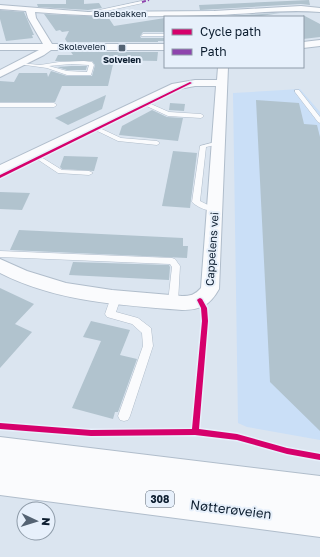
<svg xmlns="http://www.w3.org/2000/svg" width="320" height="557" font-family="'Golos Text',sans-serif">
	<rect width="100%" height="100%" fill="#dbe5f0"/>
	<!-- built -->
	<path fill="#cadff7" d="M300,89L320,112V440L247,427L238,423L233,93Z"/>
	<!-- building -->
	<g fill="#b1c3ce">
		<path d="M66,0H84V4L99,3L102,8L88,10L38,7L37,4H66Z"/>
		<path d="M309,0L310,5L301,4L200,10L199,5Z"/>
		<path d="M0,10L24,12L34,35H32L33,38L6,41L0,19Z"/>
		<path d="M280,13L255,17H200L227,16Z"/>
		<path d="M44,14L108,17L114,26L165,18V32H143L140,36L141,38H165V41H158V42H67L65,39L69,31L62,32L60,30L56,31Z"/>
		<path d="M303,15L320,24V37L303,39Z"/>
		<path d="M71,52H158L157,61L114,60L108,86H62L55,102H0V81L14,82L19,73H47L48,77L51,71L67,76H92L95,65L92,61H55L58,55H73Z"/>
		<path d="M71,66H87L86,70H67L57,67Z"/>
		<path d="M106,95L102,109L83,118L68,125L55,118Z"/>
		<path d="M256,100L299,103L304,124L317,125L320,137V431L270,382Z"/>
		<path d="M170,103L185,104L184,111L169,110Z"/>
		<path d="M152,110L167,117L183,118L178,141L119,135L122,126Z"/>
		<path d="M173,151L197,153L190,208L162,206Z"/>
		<path d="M64,156L98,157L94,171L62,169L60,167Z"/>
		<path d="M0,192L30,193L22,210L0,209Z"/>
		<path d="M19,230L183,238V246H188L187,258L10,250Z"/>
		<path d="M73,262L169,265L170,267L169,280L69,275Z"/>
		<path d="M0,288L34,304L15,324L32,332L0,368Z"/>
		<path d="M91,321L130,330L120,355L137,359L118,412H115L113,419L72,408L101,341L83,337Z"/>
	</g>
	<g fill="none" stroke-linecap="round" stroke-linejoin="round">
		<!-- lane casing -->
		<g stroke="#b0bdcb" stroke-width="1">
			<g id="lane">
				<path d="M142,1L143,3L88,15L86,14L90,12Z"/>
				<path d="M143,34H165V36H141Z"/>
				<path d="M84,61L92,62L94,65L91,75H67L47,68L18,64L20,63L40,65L59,62ZM71,64L89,65L87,72L67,71L49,66Z"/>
				<path d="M295,90H299L320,117V123L318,122L295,92Z"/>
				<path d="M140,101H144L169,112L201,114L204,116L201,118L168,116L140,103Z"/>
				<path d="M0,103H54L57,105L54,107H0Z"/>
				<path d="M91,124L121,138L157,141L160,143L157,145L118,141L89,127L88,126Z"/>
				<path d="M219,141L222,143L221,144L206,147L200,201L208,205L218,206L219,208C212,214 198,208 192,202L200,146Z"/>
				<path d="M33,152L62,170L89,171L93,173L89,175L58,173L31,155V153Z"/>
				<path d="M0,251L172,258L175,259L180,266L178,302L176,305H170L168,302L172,267L170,264L0,257Z"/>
				<path d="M116,293L119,294L121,297L116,312L138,318L151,328L153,346L130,416L128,420L124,421L120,420L118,416L143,346L142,333L132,324L107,317L105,314L111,297L113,294Z"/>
			</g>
		</g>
		<!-- street casing -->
		<g stroke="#b0bdcb" stroke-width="2">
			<g id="street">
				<path d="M0,5L88,12L214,11L301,6L320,8V12C285,9 249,14 214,15C154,17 94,17 35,12L36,18L52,44H165V50H51L44,55L0,77V70L39,50H0V44H43L28,18L26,11L0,9Z"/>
				<path d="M320,40V46L303,48V42Z"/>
				<path d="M218,67H228L219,289C210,305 201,310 182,310C120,305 57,302 0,273V259L27,271L66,283L112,290L182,296C190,296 195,295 201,288L216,86H195L179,89L5,173L0,174V165L172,84L195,80H217Z"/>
			</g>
		</g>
		<!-- primary casing -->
		<g stroke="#b0bdcb" stroke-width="2">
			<path id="primary" d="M0,437L320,476V537L0,495Z"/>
		</g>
		<!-- lane -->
		<use href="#lane" fill="#fafbfd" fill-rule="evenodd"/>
		<!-- street -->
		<use href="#street" fill="#fafbfd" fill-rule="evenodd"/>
		<!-- primary -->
		<use href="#primary" fill="#fafbfd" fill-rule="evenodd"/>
		<!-- quiet -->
		<path stroke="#8e44ad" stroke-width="2" stroke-dasharray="4 2" stroke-linecap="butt" d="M142,2L149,0"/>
		<!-- cycleway casing -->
		<g stroke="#e7f0fb" stroke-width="3">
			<g id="cycleway">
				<path d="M190,82L192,83L0,178V175Z"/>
				<path d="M200,298L202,299L207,308L208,321L199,429L237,434L287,448L320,454V460L287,454L237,440L195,435L91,436L0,429V423L91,430L192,429L202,321L201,308L197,300L198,299Z"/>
			</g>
		</g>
		<!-- cycleway -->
		<use href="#cycleway" fill="#d6006c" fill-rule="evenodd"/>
	</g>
	<!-- markers -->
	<rect fill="#546373" stroke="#e7f0fb" stroke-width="1.5" x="118" y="44" width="8" height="8" rx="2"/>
	<g text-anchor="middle" stroke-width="4" stroke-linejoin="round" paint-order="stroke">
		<!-- far-street labels -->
		<g font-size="9" fill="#0c1d2f" stroke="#e7f0fb">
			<text x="120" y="17">Banebakken</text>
			<text x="82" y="50">Skoleveien</text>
		</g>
		<!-- far-poi labels -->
		<g font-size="9" font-weight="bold" fill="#0c1d2f" stroke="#e7f0fb">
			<text x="122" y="63">Solveien</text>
		</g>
		<!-- shield labels -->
		<rect fill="#e7f0fb" stroke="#4e5c6c" stroke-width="1" x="146" y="491" width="28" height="16" rx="3"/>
		<g font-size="10" font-weight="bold" fill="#0c1d2f">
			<text x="160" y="503">308</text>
		</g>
		<!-- street labels -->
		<g font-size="11" fill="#0c1d2f" stroke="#e7f0fb">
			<text transform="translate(212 249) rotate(-86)" y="4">Cappelens vei</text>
		</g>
		<!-- near-street labels -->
		<g font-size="13" fill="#0c1d2f" stroke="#e7f0fb">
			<text transform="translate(231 509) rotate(7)" y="5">Nøtterøveien</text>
		</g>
	</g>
	<!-- legend -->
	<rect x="164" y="16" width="140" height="52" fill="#e7f0fb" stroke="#8f9ca9"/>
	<rect x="172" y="29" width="20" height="6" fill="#d6006c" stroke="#8f9ca9"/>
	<text x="200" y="36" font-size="12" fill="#0c1d2f">Cycle path</text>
	<rect x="172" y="49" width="20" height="6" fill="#8e44ad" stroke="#8f9ca9"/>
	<text x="200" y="56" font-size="12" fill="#0c1d2f">Path</text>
	<!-- north arrow -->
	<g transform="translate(36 521) rotate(94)"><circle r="19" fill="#e7f0fb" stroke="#8f9ca9"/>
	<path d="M0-3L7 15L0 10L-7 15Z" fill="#546373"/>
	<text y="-6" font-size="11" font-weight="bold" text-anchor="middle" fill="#0c1d2f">N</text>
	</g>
</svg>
